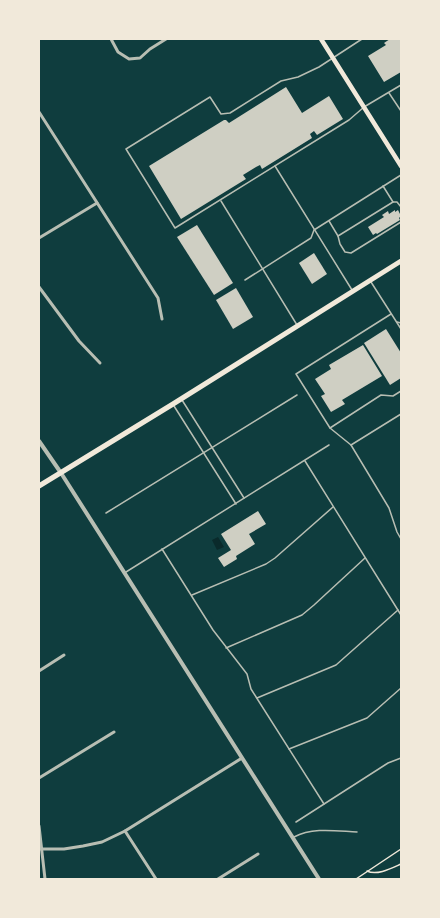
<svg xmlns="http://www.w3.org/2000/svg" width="440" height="918" font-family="'Exo 2',sans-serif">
	<rect width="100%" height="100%" fill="#0f3d3e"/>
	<!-- water -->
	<path fill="#0a2a2b" d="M218,537L224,547L217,550L212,540Z"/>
	<!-- building -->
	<g fill="#cfcfc3">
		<path d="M390,39H401V72L384,82L368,56L386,45L384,43Z"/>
		<path d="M286,87L302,113L329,96L343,119L317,135L314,131L310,134L312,138L262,169L260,165L256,167L243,175L246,179L181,219L149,166L224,120H226L229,123Z"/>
		<path d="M395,210V212L398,210L401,216L399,218L400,220L377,234L376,233L373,235L368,227L384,217L382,215L388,211L389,214Z"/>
		<path d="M197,225L233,283L214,295L177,237Z"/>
		<path d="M314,253L327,274L312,284L299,263Z"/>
		<path d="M236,288L253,317L233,329L216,300Z"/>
		<path d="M386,329L401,353V378L390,385L364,343Z"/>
		<path d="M363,345L382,376L342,400L345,404L331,412L321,396L325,394L315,379L331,369L329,365Z"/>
		<path d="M258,511L266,524L249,534L255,544L236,556L237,559L224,567L218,558L231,550L221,534Z"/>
	</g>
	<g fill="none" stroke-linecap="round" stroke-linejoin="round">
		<!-- path -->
		<g stroke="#f1e9da" stroke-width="1.5">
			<path d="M367,871C377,876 392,868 401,864"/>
			<path d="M356,879L401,849"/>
		</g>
		<!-- service -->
		<g stroke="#b8beb3" stroke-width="1.5">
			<path d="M362,39L319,67L298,77L281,81L230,113L221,114L210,97L126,149L175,228L349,120L364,107L401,85"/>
			<path d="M389,93L401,111"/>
			<path d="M275,166L352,290"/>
			<path d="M221,201L297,325"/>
			<path d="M393,202H397L401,207"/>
			<path d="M329,221L338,236L393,202L383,186"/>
			<path d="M338,236L340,244L345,252L351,253L401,222"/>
			<path d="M245,280L311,238L314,230L401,175"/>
			<path d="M371,282L401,329"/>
			<path d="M391,314L296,374L330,428L351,445L389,508L397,532L401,539"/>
			<path d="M397,322L401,323"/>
			<path d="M182,400L244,498"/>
			<path d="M174,406L236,504"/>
			<path d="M330,428L381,395L393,396L401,391"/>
			<path d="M351,445L401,414"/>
			<path d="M305,461L401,615"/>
			<path d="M106,513L297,395"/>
			<path d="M162,549L213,630L247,674L251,689L324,804"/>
			<path d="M126,572L329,445"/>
			<path d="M192,595L266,564L275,558L333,507"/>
			<path d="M226,648L302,615L314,605L365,558"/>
			<path d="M257,698L336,665L398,610"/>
			<path d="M289,749L367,718L401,688"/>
			<path d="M296,822L388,763L401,758"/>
			<path d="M294,837C313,827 336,831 357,832"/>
		</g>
		<!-- minor -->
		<g stroke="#b8beb3" stroke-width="3">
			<path d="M111,39L118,52L129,59L140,58L150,49L166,39"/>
			<path d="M39,112L158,298L162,319"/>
			<path d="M39,238L97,203"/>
			<path d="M39,287L79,341L100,363"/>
			<path d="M39,671L64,655"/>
			<path d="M39,778L114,732"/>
			<path d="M39,826L45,879"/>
			<path d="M125,831L156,879"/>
			<path d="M39,849H64L83,846L102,842L125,831L242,758"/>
			<path d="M218,879L258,854"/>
		</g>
		<!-- tertiary -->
		<path stroke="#b8beb3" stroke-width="4" d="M39,441L61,473L319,879"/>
		<!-- secondary -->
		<path stroke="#f1e9da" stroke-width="4.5" d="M321,39L401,166"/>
		<!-- primary -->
		<path stroke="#f1e9da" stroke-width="5" d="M39,486L173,404L401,261"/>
	</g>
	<!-- border -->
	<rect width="440" height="918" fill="none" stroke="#f1e9da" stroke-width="80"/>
</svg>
